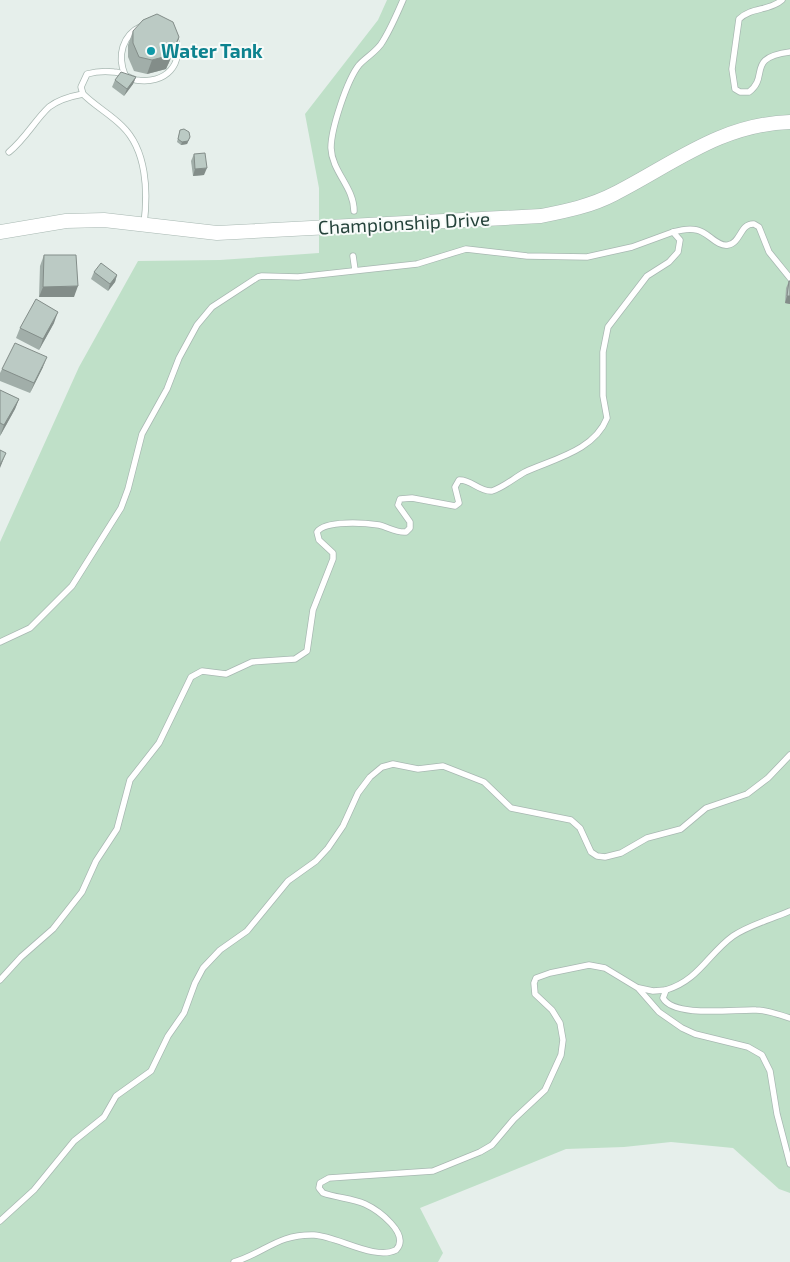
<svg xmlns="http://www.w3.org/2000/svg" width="790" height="1262" font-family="'Exo 2',sans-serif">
	<rect width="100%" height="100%" fill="#e6efeb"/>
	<!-- green -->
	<path fill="#bfe0c8" d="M387,0H790V1193L779,1189L733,1148L671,1142L624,1147L566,1149L420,1208L443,1253L438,1262H0V542L79,367L138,261L220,260L319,253V188L305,114L378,20Z"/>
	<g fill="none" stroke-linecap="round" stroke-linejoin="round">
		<!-- service casing -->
		<g stroke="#a8b8b2" stroke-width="7">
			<g id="service">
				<path d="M782,0C770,11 751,7 739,19L732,69L735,89L740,92H749C770,76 745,58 790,52"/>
				<path d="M125,75C117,56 122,35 142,26"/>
				<path d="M9,152C26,138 35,120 49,107C58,100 72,96 83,94"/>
				<path d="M354,211C354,187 332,172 331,148C331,129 347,80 359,65C366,57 378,51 383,41C391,28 397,14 403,0"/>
				<path d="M144,224C148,192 147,150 122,126C110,114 95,106 83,94L81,87L87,74C94,72 106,71 114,72C122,72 128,78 136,80C165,85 186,64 174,36"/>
				<path d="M353,256L355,270"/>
				<path d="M0,642L30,628L72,586L121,508L128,489L142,434L167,389L179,358L197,325L212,307L258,277L262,276L298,277L417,264L466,249L527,256L587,257L632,247L673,232"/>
				<path d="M790,911C772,919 749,925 733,936C708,954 699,980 666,990L663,998C674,1018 735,1009 756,1010C768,1010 779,1015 790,1018"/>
				<path d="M0,980L21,957L53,929L82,892L96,861L117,829L130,780L159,743L191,677L202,671L226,674L252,662L295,659L307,651L313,610L333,559V553L319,540L317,532C325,520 365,523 379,525C388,527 396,533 406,532L410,528V522L398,505L400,499L412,498L455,506L459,503L455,487L459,480C471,479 479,492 492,491C504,487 514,478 525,472C553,459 594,451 607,418L603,396V352L608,327L647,276L669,262L678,252L680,240L673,232C680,230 689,228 697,230C708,232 717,247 728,245C741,243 740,223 754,224L759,227L769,252L790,278"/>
				<path d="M639,988L653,991L666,990"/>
				<path d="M0,1221L34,1190L74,1141L104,1117L116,1096L151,1071L168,1036L184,1013L195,983L203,968L220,950L247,931L288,881L316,861L328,848L343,826L358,793L370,777L382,767L393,764L418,769L443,766L484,782L511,808L571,820L580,828L591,852L597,856L605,857L621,853L647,838L681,829L706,808L747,794L768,778L790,755"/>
				<path d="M234,1262C265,1253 277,1234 314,1235C337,1236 375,1261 396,1250C411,1234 378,1210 365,1204C352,1198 337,1198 323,1193L319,1188L320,1183L329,1178L433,1171L480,1152L492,1145L514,1119L545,1090L561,1055L563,1040L560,1023L552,1010L535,994L534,983L536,978L550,973L589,965L605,968L638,988L659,1012L682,1028L695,1034L748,1047L762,1055L770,1071L777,1114L790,1164"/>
			</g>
		</g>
		<!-- tertiary casing -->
		<g stroke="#a8b8b2" stroke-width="15">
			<path id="tertiary" d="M0,232L66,221L104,220L217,233L541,216C566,211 591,206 614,194C673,164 721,124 790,122"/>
		</g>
		<!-- service -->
		<use href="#service" stroke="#fff" stroke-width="5.5"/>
		<!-- tertiary -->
		<use href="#tertiary" stroke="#fff" stroke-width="14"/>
	</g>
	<!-- wall -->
	<g fill="#a1aea9">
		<path d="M133,31L174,51L166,69L147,74L134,71L128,57V45Z"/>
		<path d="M136,77L133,84L124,96L112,87L115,80Z"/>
		<path d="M180,130L190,137L187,144L181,145L177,142Z"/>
		<path d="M194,154L204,175L193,176L191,161Z"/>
		<path d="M44,255L74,297H39L40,266Z"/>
		<path d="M94,272L117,275L115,282L108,291L91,279Z"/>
		<path d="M789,281L790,304L785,303L786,288Z"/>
		<path d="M54,323L39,350L16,338L20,328Z"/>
		<path d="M43,367L30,393L0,381V373L2,369Z"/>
		<path d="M0,390L19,399L15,409L0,436Z"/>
	</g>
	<!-- shaded-wall -->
	<g fill="#838d89">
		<path d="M179,37L174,51L166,69L147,74L152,60Z"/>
		<path d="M136,77L133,84L124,96L127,89Z"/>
		<path d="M190,137L187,144L181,145L182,142Z"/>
		<path d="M207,168L204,175L193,176L195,169Z"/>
		<path d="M117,275L115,282L108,291L110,284Z"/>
		<path d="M78,286L74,297H39L43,287Z"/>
		<path d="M787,296H790V304L785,303Z"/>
		<path d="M58,312L54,323L39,350L43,339Z"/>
		<path d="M47,357L43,367L30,393L34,383Z"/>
		<path d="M19,399L15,409L0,436L4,425Z"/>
		<path d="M6,453L0,468V465Z"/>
	</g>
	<!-- building -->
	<g fill="#bbcac4" stroke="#838d89">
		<path d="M157,14L173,22L179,37L171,55L152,60L139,57L133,43V31L143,20Z"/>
		<path d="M121,72L136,77L127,89L115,80Z"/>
		<path d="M184,129L189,132L190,137L188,141L182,142L178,139L180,130Z"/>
		<path d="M205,153L207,168L195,169L194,154Z"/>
		<path d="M44,255H76L78,286L43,287Z"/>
		<path d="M101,263L117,275L110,284L94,272Z"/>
		<path d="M789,281H790V296H787Z"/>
		<path d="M36,299L58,312L43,339L20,328Z"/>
		<path d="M15,343L47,357L34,383L2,369Z"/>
		<path d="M0,390L19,399L4,425L0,423Z"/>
		<path d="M0,450L6,453L0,465Z"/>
	</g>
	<!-- markers -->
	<circle fill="#0f9aa8" stroke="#f7fbf9" stroke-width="2" cx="151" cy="51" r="5"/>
	<g text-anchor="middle" stroke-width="4" stroke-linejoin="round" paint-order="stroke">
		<!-- culture labels -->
		<g font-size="19" font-weight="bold" fill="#0d838f" stroke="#f7fbf9" text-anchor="start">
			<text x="161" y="58">Water Tank</text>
		</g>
		<!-- street labels -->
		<g font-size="19" fill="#24423a" stroke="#f7fbf9">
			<text transform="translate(404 223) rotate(-3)" y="7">Championship Drive</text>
		</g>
	</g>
</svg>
